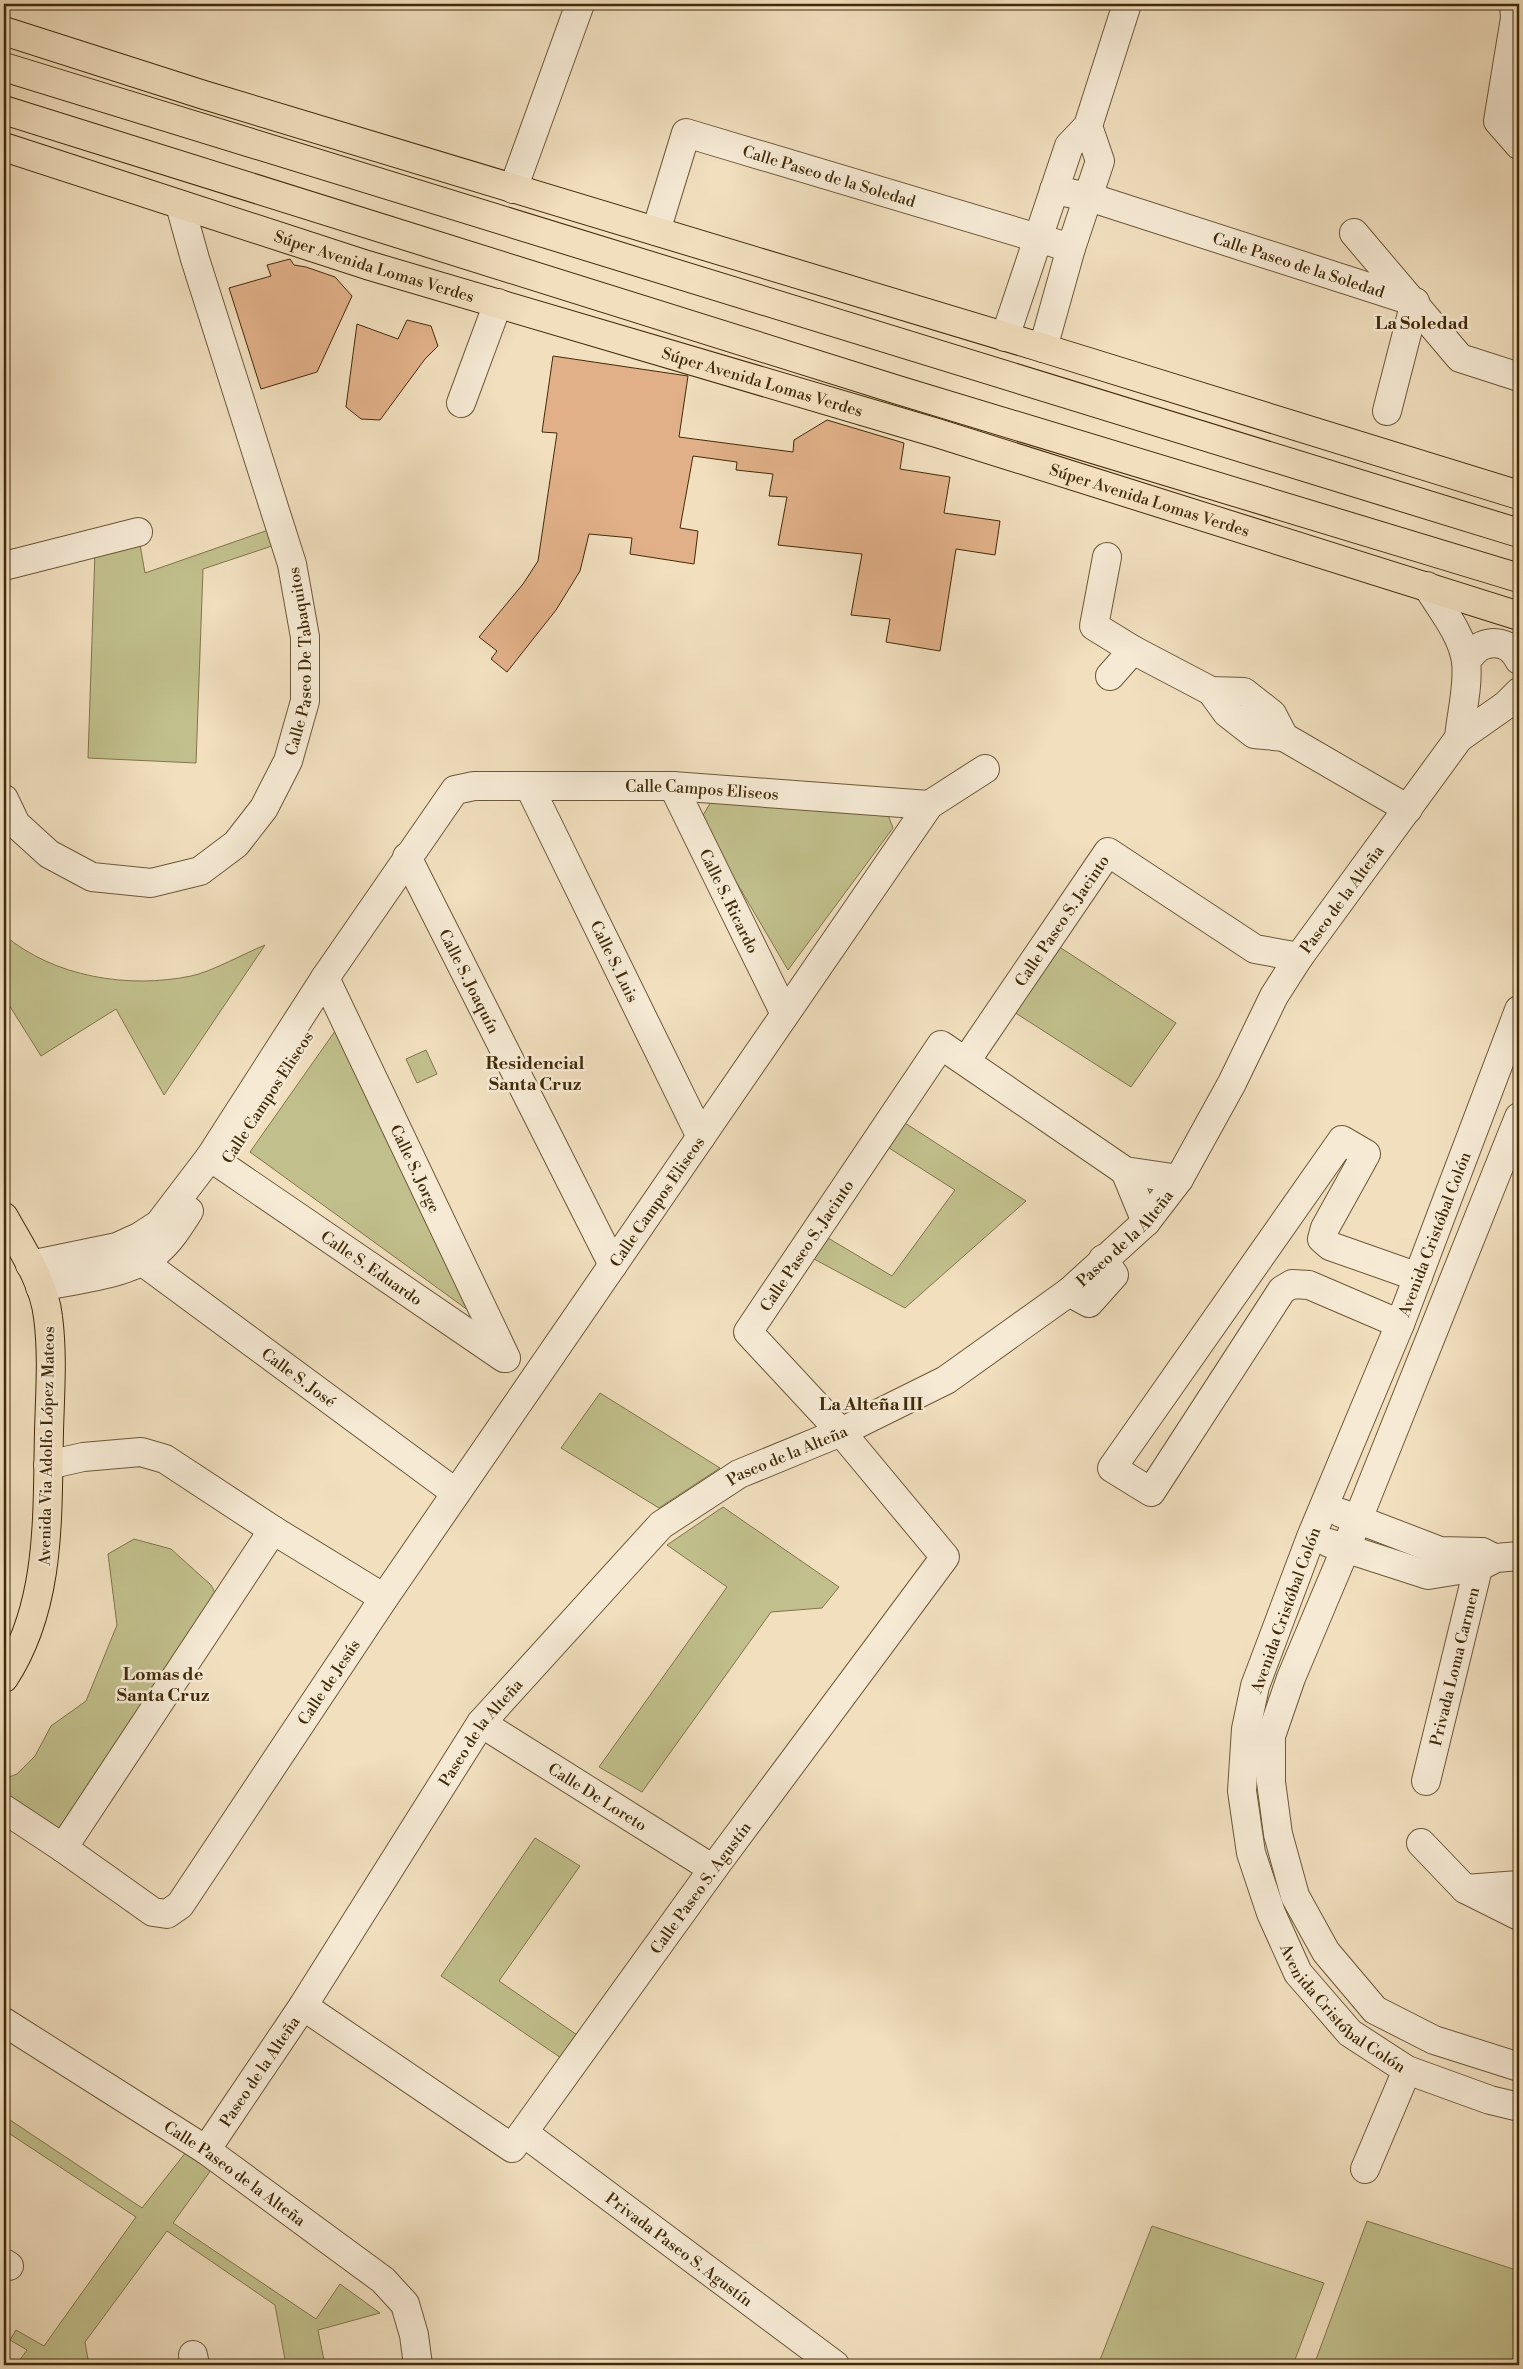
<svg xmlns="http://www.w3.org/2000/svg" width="1523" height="2369" font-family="'Libre Bodoni',serif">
	<rect width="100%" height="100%" fill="#f1dfbe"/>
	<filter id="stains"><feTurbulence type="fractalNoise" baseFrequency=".004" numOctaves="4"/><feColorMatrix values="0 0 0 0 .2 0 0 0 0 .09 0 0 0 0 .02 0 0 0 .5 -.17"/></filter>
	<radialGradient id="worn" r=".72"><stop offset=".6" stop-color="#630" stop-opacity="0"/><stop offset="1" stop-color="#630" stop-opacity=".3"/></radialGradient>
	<!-- green -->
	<g fill="#c1c08c" stroke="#81764a">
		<path d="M274,528L278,544L203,569L196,763L88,758L95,551L139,539L145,573Z"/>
		<path d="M712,800L888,815L893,828L788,970L731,873L702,817Z"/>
		<path d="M4,935C54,977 128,989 191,976C211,972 245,953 265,945L164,1095L116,1009L41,1056L4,997Z"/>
		<path d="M1058,946L1176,1023L1131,1087L1014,1012Z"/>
		<path d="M340,1024L472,1313L250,1152Z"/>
		<path d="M426,1050L437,1074L417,1083L406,1059Z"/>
		<path d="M905,1123L1026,1201L905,1308L814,1259L828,1238L892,1276L955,1190L889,1148Z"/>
		<path d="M600,1393L720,1468L659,1508L561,1448Z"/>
		<path d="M723,1507L839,1587L822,1608L771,1612L642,1792L599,1767L727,1587L667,1545Z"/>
		<path d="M134,1539L171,1549L211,1585L220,1602L58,1829L4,1793V1779L17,1774L35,1756L51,1726L86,1701L117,1625L108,1554Z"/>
		<path d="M535,1838L580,1866L499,1981L580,2037L564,2060L441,1976Z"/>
		<path d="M4,2116L142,2208L194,2142L219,2159L173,2223L316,2319L340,2284L380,2313L318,2330L325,2365H286L275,2305L167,2231L85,2342L89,2365H16L27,2350L10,2340L16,2330L44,2346L136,2217L4,2130Z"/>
		<path d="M1367,2221L1519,2271V2340L1511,2365H1314Z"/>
		<path d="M1152,2226L1324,2283L1293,2365H1098Z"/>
	</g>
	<!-- building -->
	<g fill="#e1b088" stroke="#412b08">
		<path d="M290,259L294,265L306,267L335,277L352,296L317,372L261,389L229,288L271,276L267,265Z"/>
		<path d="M407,320L431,326L438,346L425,359L380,420L361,419L346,407L357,324L398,339Z"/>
		<path d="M553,356L688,376L679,437L793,452L794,440L827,420L904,443L900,469L950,477L944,513L1000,521L995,555L956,549L940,651L886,642L890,619L851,615L862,554L778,545L787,497L769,496L773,474L736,470L737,462L693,456L680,528L698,531L694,564L630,554L632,538L589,534L580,571L556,610L507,672L491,659L497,651L479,637L523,584L538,561L557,433L542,432Z"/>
	</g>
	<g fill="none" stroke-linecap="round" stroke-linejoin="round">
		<!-- minor casing -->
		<g stroke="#6d5836" stroke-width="30">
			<g id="minor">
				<path d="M1514,4L1515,18L1498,121L1519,145"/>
				<path d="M513,189L580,4"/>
				<path id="s1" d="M1054,190L1089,197L1415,302"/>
				<path id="s2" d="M656,231L686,133L1071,248"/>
				<path d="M1354,233L1460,358L1519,377"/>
				<path d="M1005,337L1069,146L1088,126L1127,4"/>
				<path d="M1043,348L1071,248L1100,161L1088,126"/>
				<path d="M461,403L498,303"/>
				<path d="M1387,411L1415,302"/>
				<path d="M1107,557L1094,626L1133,650"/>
				<path d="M4,566L138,532"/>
				<path d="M1427,586C1441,609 1462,634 1466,661C1469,686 1461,714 1459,738"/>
				<path d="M1466,661C1470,656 1476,649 1481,646C1498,639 1512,645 1519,660"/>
				<path d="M1110,676L1133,650L1211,691L1244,692L1272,714L1284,737"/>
				<path d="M1211,691L1227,713L1254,734L1284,737L1408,809"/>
				<path id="s3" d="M529,786L701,1137"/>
				<path id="s4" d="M673,786L785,1014"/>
				<path id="s5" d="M4,799L16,824L49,854L92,877L151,883L200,871L236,844L264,808L288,761L305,701V637L292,564L195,259L180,205"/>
				<path id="s6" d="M407,857L613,1265"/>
				<path id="s7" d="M325,978L506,1358"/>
				<path id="s8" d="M1519,1010L1400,1324L1311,1537L1255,1686L1246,1729L1242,1791L1251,1853L1271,1913L1298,1973L1350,2033L1407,2070L1490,2100L1519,2107"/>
				<path id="s9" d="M966,1061L1108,852L1255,949L1299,957"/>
				<path d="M1519,1117L1358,1519L1291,1678L1271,1736V1782L1278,1834L1295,1896L1326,1952L1375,2010L1434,2040L1519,2067"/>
				<path id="s10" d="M210,1157L504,1358"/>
				<path d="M1125,1171L1146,1222"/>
				<path id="s11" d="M143,1262L456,1493"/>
				<path id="s12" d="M30,1265L117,1247L139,1237L159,1224L210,1157L325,978L455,790L474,786H673L929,805"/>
				<path d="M40,1287C76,1279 130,1275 158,1251C171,1240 180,1225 189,1211"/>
				<path d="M1069,1292L1089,1303L1114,1275L1103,1259"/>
				<path d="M1400,1324L1309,1285L1292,1284L1282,1290L1151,1492L1112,1468L1342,1140L1366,1154L1325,1228L1322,1239L1330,1246L1418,1277"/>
				<path d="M48,1465L83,1457L141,1452L165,1459L273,1530L384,1598"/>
				<path d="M1341,1513L1440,1551L1482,1552L1490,1556"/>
				<path d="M1329,1543L1428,1575L1478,1567L1496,1558L1519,1556"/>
				<path id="s13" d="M481,1723L713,1869"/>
				<path id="s14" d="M1426,1781L1482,1552"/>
				<path id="s15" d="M4,1809L63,1848L153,1912L167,1914L180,1905L384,1598L929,805L985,769"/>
				<path d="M1421,1843L1465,1889L1519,1916"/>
				<path d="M63,1848L273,1530"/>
				<path d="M1465,1889L1519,1885"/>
				<path id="s16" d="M303,2006L512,2148L713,1869L945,1557L841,1432L748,1332L941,1045L1125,1171L1179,1179"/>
				<path id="s17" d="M4,2022L206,2150L383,2280L405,2304L414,2335L418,2365"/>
				<path id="s18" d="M524,2133L835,2365"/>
				<path id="s19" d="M206,2150L303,2006L481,1723L661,1525L739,1474L841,1432L946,1380L1069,1292L1146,1222L1179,1179L1232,1083L1274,996L1299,957L1459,738L1506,705L1519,692"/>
				<path d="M1365,2169L1407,2070"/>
				<path d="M4,2263L9,2266"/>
				<path d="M193,2355L195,2365"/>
			</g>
		</g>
		<!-- major casing -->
		<g stroke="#412b08" stroke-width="30">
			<g id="major">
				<path d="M4,31L204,95L1043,348L1519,495"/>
				<path d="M4,67L1519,533"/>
				<path d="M4,110L898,390L1519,578"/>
				<path id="s20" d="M4,147L367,265L937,433L1519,616"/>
				<path d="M4,1217C21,1248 44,1281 48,1317C53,1354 50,1394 49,1431C47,1515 52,1605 4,1678"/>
			</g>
		</g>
		<!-- minor -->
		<use href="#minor" stroke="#f6ead5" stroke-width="28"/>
		<!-- major -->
		<use href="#major" stroke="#f1dfbe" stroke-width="28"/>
	</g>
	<g text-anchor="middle" stroke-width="5" stroke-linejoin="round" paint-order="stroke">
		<!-- street labels -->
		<g font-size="16" fill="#412b08" stroke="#f6ead5">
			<text dy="6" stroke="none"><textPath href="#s2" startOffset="252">Calle Paseo de la Soledad</textPath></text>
			<text dy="6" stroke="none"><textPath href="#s20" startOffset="389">Súper Avenida Lomas Verdes</textPath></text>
			<text dy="6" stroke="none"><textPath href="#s1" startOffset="256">Calle Paseo de la Soledad</textPath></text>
			<text dy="6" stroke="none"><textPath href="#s20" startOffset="794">Súper Avenida Lomas Verdes</textPath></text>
			<text dy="6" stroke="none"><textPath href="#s20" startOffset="1199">Súper Avenida Lomas Verdes</textPath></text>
			<text dy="6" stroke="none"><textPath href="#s5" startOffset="476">Calle Paseo De Tabaquitos</textPath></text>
			<text dy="6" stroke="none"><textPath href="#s12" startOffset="910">Calle Campos Eliseos</textPath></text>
			<text dy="6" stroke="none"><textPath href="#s4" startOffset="128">Calle S. Ricardo</textPath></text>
			<text dy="6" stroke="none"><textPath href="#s19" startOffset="1730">Paseo de la Alteña</textPath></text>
			<text dy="6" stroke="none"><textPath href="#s9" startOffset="170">Calle Paseo S. Jacinto</textPath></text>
			<text dy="6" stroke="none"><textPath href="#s3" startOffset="195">Calle S. Luis</textPath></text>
			<text dy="6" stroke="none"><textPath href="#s6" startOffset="139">Calle S. Joaquín</textPath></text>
			<text transform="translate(267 1097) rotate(-57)" y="6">Calle Campos Eliseos</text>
			<text dy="6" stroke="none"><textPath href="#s7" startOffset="211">Calle S. Jorge</textPath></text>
			<text dy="6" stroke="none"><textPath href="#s15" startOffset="1061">Calle Campos Eliseos</textPath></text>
			<text transform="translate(1434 1234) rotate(-69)" y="6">Avenida Cristóbal Colón</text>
			<text dy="6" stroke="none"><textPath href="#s19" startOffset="1325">Paseo de la Alteña</textPath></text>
			<text dy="6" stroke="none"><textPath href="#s16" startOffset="1389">Calle Paseo S. Jacinto</textPath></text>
			<text dy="6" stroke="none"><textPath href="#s10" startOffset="196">Calle S. Eduardo</textPath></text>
			<text dy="6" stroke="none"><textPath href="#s11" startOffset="194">Calle S. José</textPath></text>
			<text transform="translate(46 1446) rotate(-89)" y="6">Avenida Via Adolfo López Mateos</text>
			<text dy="6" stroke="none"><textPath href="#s19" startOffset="920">Paseo de la Alteña</textPath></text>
			<text transform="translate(1285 1610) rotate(-70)" y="6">Avenida Cristóbal Colón</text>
			<text dy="6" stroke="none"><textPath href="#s14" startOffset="118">Privada Loma Carmen</textPath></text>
			<text dy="6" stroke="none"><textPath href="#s15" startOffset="479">Calle de Jesús</textPath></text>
			<text dy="6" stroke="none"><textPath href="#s19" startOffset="500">Paseo de la Alteña</textPath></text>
			<text dy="6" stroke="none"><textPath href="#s13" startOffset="138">Calle De Loreto</textPath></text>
			<text dy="6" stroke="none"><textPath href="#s16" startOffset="574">Calle Paseo S. Agustín</textPath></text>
			<text dy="6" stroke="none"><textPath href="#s8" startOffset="1080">Avenida Cristóbal Colón</textPath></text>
			<text dy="6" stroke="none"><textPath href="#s19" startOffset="95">Paseo de la Alteña</textPath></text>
			<text dy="6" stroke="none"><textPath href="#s17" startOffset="276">Calle Paseo de la Alteña</textPath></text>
			<text dy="6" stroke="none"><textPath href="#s18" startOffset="194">Privada Paseo S. Agustín</textPath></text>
		</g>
		<!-- neighbourhood labels -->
		<g font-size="18" font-weight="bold" fill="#412b08" stroke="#f6ead5">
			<text x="1422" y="329">La Soledad</text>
			<text x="535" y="1069">Residencial<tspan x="535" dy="21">Santa Cruz</tspan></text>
			<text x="871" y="1410">La Alteña III</text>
			<text x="163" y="1680">Lomas de<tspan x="163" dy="21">Santa Cruz</tspan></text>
		</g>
	</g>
	<!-- margin -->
	<rect width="1523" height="2369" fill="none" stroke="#f1dfbe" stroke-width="20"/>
	<rect x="5" y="5" width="1513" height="2359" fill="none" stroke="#412b08" stroke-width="2.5"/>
	<rect x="10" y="10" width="1503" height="2349" fill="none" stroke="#412b08"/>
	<rect width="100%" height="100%" filter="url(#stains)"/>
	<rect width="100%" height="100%" fill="url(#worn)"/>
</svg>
